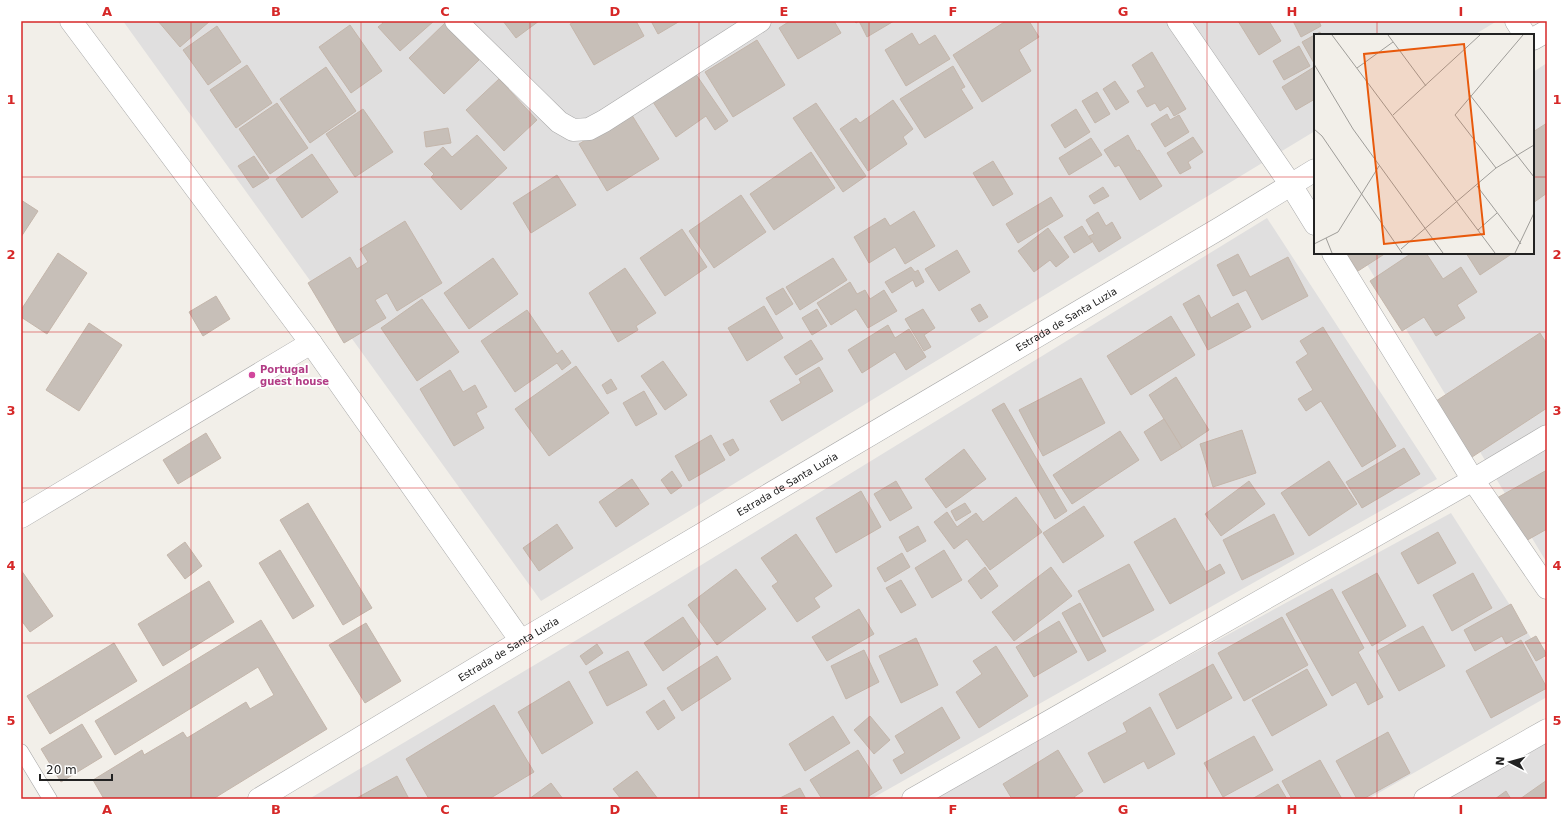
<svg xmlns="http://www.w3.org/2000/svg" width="1568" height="820" font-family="'DejaVu Sans',sans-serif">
	<rect width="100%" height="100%" fill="#f2efe9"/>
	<!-- residential -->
	<g fill="#e0dfdf">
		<path d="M123,21H1497L1474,35H1315V131L541,601Z"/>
		<path d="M1547,63V563L1360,253H1533V72Z"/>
		<path d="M1267,218L1437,479L871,799H309L654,594Z"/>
		<path d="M1451,513L1547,663V697L1368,799H926Z"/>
		<path d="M1547,736V799H1439Z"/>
	</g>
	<!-- building -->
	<g fill="#c7bfb8" stroke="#c4b6ab">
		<path d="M158,21H210L180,47Z"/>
		<path d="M381,21H434L400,51L378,27L383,23Z"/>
		<path d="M503,21H539L516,38Z"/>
		<path d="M576,21H636L644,36L594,65L570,24Z"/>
		<path d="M651,21H680L658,34Z"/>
		<path d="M790,21H834L841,33L798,59L779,28Z"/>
		<path d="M854,21H894L867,37L859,21L856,23Z"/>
		<path d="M1006,21H1029L1039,37L1019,50L1031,71L982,102L953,55Z"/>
		<path d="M1238,21H1269L1281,41L1259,55Z"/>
		<path d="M1293,21H1319L1321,26L1301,37Z"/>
		<path d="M445,23L479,60L444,94L409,58Z"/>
		<path d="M350,25L382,71L351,93L319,47Z"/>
		<path d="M217,26L241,62L208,85L183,50Z"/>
		<path d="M1320,32L1321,35H1315V65L1302,42Z"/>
		<path d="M912,33L919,45L935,35L950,59L906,86L885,50Z"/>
		<path d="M757,40L785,85L733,117L705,72Z"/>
		<path d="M1299,46L1310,66L1284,80L1273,61Z"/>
		<path d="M1152,52L1186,109L1174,116L1168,106L1160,111L1155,103L1147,107L1137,91L1145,87L1132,65Z"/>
		<path d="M247,65L272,103L236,128L210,90Z"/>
		<path d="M953,66L965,87L961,89L973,108L925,138L900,99Z"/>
		<path d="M326,67L356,111L310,143L280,99Z"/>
		<path d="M1314,67L1315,99L1296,110L1282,87Z"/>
		<path d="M695,73L728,121L715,130L706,116L676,137L653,102Z"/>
		<path d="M499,79L537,120L504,151L466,110Z"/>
		<path d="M1115,81L1129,102L1116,110L1103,89Z"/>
		<path d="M1097,92L1110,114L1095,123L1082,101Z"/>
		<path d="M893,100L913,129L903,137L907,144L868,171L840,129L856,118L860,123Z"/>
		<path d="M277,103L308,148L270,174L239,129Z"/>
		<path d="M816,103L866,176L843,192L793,118Z"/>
		<path d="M363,109L393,152L355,177L326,134Z"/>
		<path d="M1076,109L1090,132L1065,148L1051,125Z"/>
		<path d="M630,112L659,159L607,191L579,144Z"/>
		<path d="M1167,114L1170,120L1179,115L1189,132L1165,147L1151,124Z"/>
		<path d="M1547,123V193L1533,203V132Z"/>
		<path d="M448,128L451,143L426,147L424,132Z"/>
		<path d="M477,135L507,168L461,210L431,177L434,174L424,164L443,147L452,157Z"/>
		<path d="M1128,135L1137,151L1139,150L1162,186L1140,200L1119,165L1115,167L1104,150Z"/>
		<path d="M1193,137L1203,152L1188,162L1191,168L1180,174L1167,153Z"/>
		<path d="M1091,138L1102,155L1069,175L1059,158Z"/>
		<path d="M811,152L835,188L774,230L750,194Z"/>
		<path d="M312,154L338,192L302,218L276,179Z"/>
		<path d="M254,156L269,178L253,188L238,166Z"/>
		<path d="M993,161L1013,194L993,206L973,173Z"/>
		<path d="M557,175L576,205L531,233L513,203Z"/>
		<path d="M1103,187L1109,196L1094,204L1089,196Z"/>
		<path d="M741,195L766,232L714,268L689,231Z"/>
		<path d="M1051,197L1063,216L1018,243L1006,224Z"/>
		<path d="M21,200L38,211L21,237Z"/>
		<path d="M914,211L935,246L905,264L895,247L869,263L854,237L885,218L890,226Z"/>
		<path d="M1098,212L1106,226L1112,222L1121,238L1099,252L1089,236L1094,234L1086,220Z"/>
		<path d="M405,221L442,283L397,311L387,293L375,300L386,318L344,343L308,283L350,257L357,269L368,262L360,249Z"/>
		<path d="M1082,226L1092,242L1074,253L1064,237Z"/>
		<path d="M1048,228L1069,257L1056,267L1050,260L1034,272L1018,251Z"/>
		<path d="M682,229L707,267L665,296L640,258Z"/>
		<path d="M957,250L970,272L939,291L925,269Z"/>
		<path d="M58,253L87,273L47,334L21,317V310Z"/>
		<path d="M1346,253H1386L1358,271Z"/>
		<path d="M1412,253H1426L1443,279L1461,267L1477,292L1457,305L1465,318L1436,336L1424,317L1402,331L1370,281Z"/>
		<path d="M1466,253H1513L1480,275Z"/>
		<path d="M1238,254L1250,277L1288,257L1308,296L1262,320L1246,290L1233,296L1217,265Z"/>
		<path d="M493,258L518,294L469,329L444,293Z"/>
		<path d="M833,258L847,280L800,310L786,287Z"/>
		<path d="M911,267L915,272L918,270L924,282L916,287L913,280L892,293L885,282Z"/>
		<path d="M625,268L656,313L636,326L638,330L618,342L589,293Z"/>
		<path d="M850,282L857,294L865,290L870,299L884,290L897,311L868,328L856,309L831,325L817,303Z"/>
		<path d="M783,288L793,304L776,315L766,298Z"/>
		<path d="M1199,295L1211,318L1238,303L1251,327L1208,350L1183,304Z"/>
		<path d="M216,296L230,319L203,336L189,312Z"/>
		<path d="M422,299L459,352L417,381L381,328Z"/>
		<path d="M980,304L988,317L979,322L971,309Z"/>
		<path d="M764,306L783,338L747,361L728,328Z"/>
		<path d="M817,309L827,326L812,335L802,318Z"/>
		<path d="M923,309L935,328L924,335L931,347L924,351L905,319Z"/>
		<path d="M527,310L557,354L562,350L571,363L562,370L557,363L515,392L481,341Z"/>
		<path d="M1171,316L1195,355L1131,395L1107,356Z"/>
		<path d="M89,323L122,345L79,411L46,390Z"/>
		<path d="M888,325L895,338L909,329L926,357L906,370L895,352L862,373L848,350Z"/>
		<path d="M1323,327L1396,446L1362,467L1321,401L1306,411L1298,399L1313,390L1296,362L1308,354L1300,341Z"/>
		<path d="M1540,333L1547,344V408L1469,459L1433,403Z"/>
		<path d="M811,340L823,359L796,375L784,357Z"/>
		<path d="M663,361L687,395L665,410L641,376Z"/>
		<path d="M576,366L609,413L549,456L515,409Z"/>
		<path d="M819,367L833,391L782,421L770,401L801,383L799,379Z"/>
		<path d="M450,370L463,392L475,385L487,407L476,413L484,428L454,446L420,389Z"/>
		<path d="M1176,377L1209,430L1182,448L1149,395Z"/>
		<path d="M1081,378L1105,423L1043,456L1019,410Z"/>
		<path d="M611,379L617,389L607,394L602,385Z"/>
		<path d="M644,391L657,414L636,426L623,403Z"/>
		<path d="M1004,403L1067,511L1055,519L992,410Z"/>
		<path d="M1164,419L1182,448L1161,461L1144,432Z"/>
		<path d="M1242,430L1256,473L1213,487L1200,444Z"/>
		<path d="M1120,431L1139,460L1072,504L1053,475Z"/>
		<path d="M206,433L221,458L178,484L163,460Z"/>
		<path d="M711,435L725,460L689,481L675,456Z"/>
		<path d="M733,439L739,450L730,456L723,444Z"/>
		<path d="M1404,448L1420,474L1362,508L1346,482Z"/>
		<path d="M964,449L986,479L946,508L925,479Z"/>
		<path d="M1329,461L1357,504L1309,536L1281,493Z"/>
		<path d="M1547,470V529L1522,543L1497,498Z"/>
		<path d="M672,471L682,486L671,494L661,480Z"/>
		<path d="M632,479L649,504L616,527L599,502Z"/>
		<path d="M896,481L912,508L890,521L874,494Z"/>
		<path d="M1249,481L1265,504L1221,536L1205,514Z"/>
		<path d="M861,491L881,527L836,553L816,518Z"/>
		<path d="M1016,497L1042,532L990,570L967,539L954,549L934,522L947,512L957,527L976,513L983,522Z"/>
		<path d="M308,503L372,608L343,625L280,520Z"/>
		<path d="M965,503L971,512L956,521L951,511Z"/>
		<path d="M1084,506L1104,536L1063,563L1043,533Z"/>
		<path d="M1274,514L1294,554L1242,580L1223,540Z"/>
		<path d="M1175,518L1206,572L1220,564L1225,573L1170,604L1134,542Z"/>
		<path d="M557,524L573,548L539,571L523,548Z"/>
		<path d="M918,526L926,541L907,552L899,537Z"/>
		<path d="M1438,532L1456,563L1418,584L1401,553Z"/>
		<path d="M796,534L832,586L814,598L820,607L797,622L772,586L778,582L761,558Z"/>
		<path d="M185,542L202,566L185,579L167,555Z"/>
		<path d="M280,550L314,606L293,619L259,563Z"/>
		<path d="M944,550L962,580L932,598L915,568Z"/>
		<path d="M902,553L910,567L885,582L877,568Z"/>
		<path d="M1129,564L1154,610L1103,637L1078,591Z"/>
		<path d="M985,567L998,586L981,599L968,581Z"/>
		<path d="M1051,567L1072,596L1014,641L992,612Z"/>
		<path d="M736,569L766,609L717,645L688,605Z"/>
		<path d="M21,570L53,616L30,632L21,620Z"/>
		<path d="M1377,573L1406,626L1372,646L1342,592Z"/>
		<path d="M1473,573L1492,608L1452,631L1433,595Z"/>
		<path d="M901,580L916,605L901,613L886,588Z"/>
		<path d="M209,581L234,622L163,666L138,624Z"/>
		<path d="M1332,589L1364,648L1358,652L1383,697L1368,705L1356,682L1332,696L1286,614Z"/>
		<path d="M1080,603L1106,651L1088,661L1062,613Z"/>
		<path d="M1511,604L1527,633L1506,644L1502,636L1475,651L1464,630Z"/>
		<path d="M859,609L874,634L827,661L812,637Z"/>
		<path d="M683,617L701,644L663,671L644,643Z"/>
		<path d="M1282,617L1308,665L1244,701L1218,653Z"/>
		<path d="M261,620L327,729L213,799H104L93,780L142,750L144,755L183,732L187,738L246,702L250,709L274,695L258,667L115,755L95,721Z"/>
		<path d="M1059,621L1077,652L1034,677L1016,647Z"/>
		<path d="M366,623L401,681L365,703L329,645Z"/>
		<path d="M1423,626L1445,666L1399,691L1377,651Z"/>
		<path d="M1536,636L1547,655L1536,661L1525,642Z"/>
		<path d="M916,638L938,685L901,703L879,656Z"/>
		<path d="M1521,640L1547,688L1491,718L1466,671Z"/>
		<path d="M114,643L137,681L50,734L27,696Z"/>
		<path d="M597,644L603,653L586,665L580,656Z"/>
		<path d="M996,646L1028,696L979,728L956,692L982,674L973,661Z"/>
		<path d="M864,650L879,682L846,699L831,666Z"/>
		<path d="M628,651L647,685L607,706L589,672Z"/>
		<path d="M717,656L731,679L682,711L667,688Z"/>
		<path d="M1213,664L1232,698L1177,729L1159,694Z"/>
		<path d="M1307,669L1327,705L1272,736L1252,700Z"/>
		<path d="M569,681L593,723L542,754L518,712Z"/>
		<path d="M664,700L675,718L658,730L646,712Z"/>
		<path d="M494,705L534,772L489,799H429L406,759Z"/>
		<path d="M942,707L960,738L901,774L893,760L905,753L895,736Z"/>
		<path d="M1150,707L1175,754L1148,769L1144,761L1104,783L1088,753L1127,732L1123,723Z"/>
		<path d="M833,716L850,743L805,771L789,744Z"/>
		<path d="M870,716L890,740L874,754L854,730Z"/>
		<path d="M82,724L102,757L61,782L41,749Z"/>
		<path d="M1388,732L1410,773L1363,799H1357L1336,761Z"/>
		<path d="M1254,736L1273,770L1223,797L1204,763Z"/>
		<path d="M858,750L882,788L864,799H822L810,780Z"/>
		<path d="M1058,750L1083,791L1074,797L1076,799H1012L1003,784Z"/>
		<path d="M1320,760L1342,799H1292L1282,781Z"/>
		<path d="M637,771L658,799H621L613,789Z"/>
		<path d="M397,776L409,799H355Z"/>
		<path d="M1547,780V799H1520Z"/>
		<path d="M551,783L563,799H529Z"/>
		<path d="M1278,784L1287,799H1252Z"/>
		<path d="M800,788L806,799H778Z"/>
		<path d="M1506,791L1511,799H1495Z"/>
	</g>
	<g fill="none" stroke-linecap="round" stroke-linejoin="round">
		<!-- service casing -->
		<g stroke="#a9a9a9" stroke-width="15">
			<path id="service" d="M21,751L50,799"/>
		</g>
		<!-- minor casing -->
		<g stroke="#a9a9a9" stroke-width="23">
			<g id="minor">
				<path d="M71,21L311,343L521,641"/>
				<path d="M456,21L559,122L573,130L589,129L604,121L760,21"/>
				<path d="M1178,21L1291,185L1315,224"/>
				<path d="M1516,21L1525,35"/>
				<path d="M1333,253L1473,480L1547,588"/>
				<path d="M21,517L311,343"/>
				<path d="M913,799L1473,480L1547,436"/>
				<path d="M1425,799L1547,730"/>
			</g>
		</g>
		<!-- tertiary casing -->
		<g stroke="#a9a9a9" stroke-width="23">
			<g id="tertiary">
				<path d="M1533,39L1547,31"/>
				<path id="s1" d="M259,799L521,641L1222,227L1315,170"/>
			</g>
		</g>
		<!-- service -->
		<use href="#service" stroke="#fff" stroke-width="14"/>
		<!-- minor -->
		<use href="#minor" stroke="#fff" stroke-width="22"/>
		<!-- tertiary -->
		<use href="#tertiary" stroke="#fff" stroke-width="22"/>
	</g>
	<!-- grid -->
	<path fill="none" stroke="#d62828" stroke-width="1" stroke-opacity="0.55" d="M191,21V799M361,21V799M530,21V799M699,21V799M869,21V799M1038,21V799M1207,21V799M1377,21V35M21,177H1315M1533,177H1547M1377,253V799M21,332H1547M21,488H1547M21,643H1547"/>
	<!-- markers -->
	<circle fill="#d1479c" stroke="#fff" stroke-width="1.5" cx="252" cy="375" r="4"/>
	<g text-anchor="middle" stroke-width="3.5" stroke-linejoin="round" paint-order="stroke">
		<!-- street labels -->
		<g font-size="10" fill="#222" stroke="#fff">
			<text dy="4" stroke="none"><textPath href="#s1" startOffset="939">Estrada de Santa Luzia</textPath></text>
			<text dy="4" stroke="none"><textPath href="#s1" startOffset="615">Estrada de Santa Luzia</textPath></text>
			<text dy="4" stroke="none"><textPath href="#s1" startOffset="291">Estrada de Santa Luzia</textPath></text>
		</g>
		<!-- hotel labels -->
		<g font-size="10" font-weight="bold" fill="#b23c85" stroke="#fff" text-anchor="start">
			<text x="260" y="373">Portugal<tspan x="260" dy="12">guest house</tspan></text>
		</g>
	</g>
	<!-- overview -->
	<g transform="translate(1314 34)">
		<rect width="220" height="220" fill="#f2efe9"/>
		<path fill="none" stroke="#9f9d99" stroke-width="1" d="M18,1L181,219M74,1L112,52M0,30L39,95L129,219M43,34L79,8M156,61L220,143M79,81L166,1M0,95L8,102L88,219M182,134L141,81L209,1M163,152L207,210M164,196L183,179M12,204L18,219M0,210L24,198L65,132M87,215L182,134L220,111M201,219L220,179"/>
		<path fill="#e8590c" fill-opacity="0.15" stroke="#e8590c" stroke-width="2" d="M150,10L170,200L70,210L50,20Z"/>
		<rect width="220" height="220" fill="none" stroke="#222" stroke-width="2"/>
	</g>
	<!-- border -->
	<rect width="1568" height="820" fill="none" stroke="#ffffff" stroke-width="44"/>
	<!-- north arrow -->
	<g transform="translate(1510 762) rotate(276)" stroke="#ffffff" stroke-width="3" paint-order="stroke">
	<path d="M0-3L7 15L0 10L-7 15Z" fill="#222222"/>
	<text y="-6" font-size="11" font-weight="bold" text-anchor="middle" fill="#222222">N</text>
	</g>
	<!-- scale -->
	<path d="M40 774v6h72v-6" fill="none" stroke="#222222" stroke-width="2"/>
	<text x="46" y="774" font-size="12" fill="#222222" stroke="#ffffff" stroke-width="3" paint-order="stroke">20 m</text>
	<rect x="22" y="22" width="1524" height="776" fill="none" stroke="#d62828" stroke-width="1.5"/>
	<g font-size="13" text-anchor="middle" font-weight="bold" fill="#d62828">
		<text x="107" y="16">A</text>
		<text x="276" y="16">B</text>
		<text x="445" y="16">C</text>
		<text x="615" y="16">D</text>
		<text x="784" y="16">E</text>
		<text x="953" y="16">F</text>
		<text x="1123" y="16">G</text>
		<text x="1292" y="16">H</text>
		<text x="1461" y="16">I</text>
		<text x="11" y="104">1</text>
		<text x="1557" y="104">1</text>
		<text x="11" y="259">2</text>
		<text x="1557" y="259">2</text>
		<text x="11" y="415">3</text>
		<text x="1557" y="415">3</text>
		<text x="11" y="570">4</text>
		<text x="1557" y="570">4</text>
		<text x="11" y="725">5</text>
		<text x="1557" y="725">5</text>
		<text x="107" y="814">A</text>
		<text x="276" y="814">B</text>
		<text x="445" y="814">C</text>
		<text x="615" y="814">D</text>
		<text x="784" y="814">E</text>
		<text x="953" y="814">F</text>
		<text x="1123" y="814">G</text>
		<text x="1292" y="814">H</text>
		<text x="1461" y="814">I</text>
	</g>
</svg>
